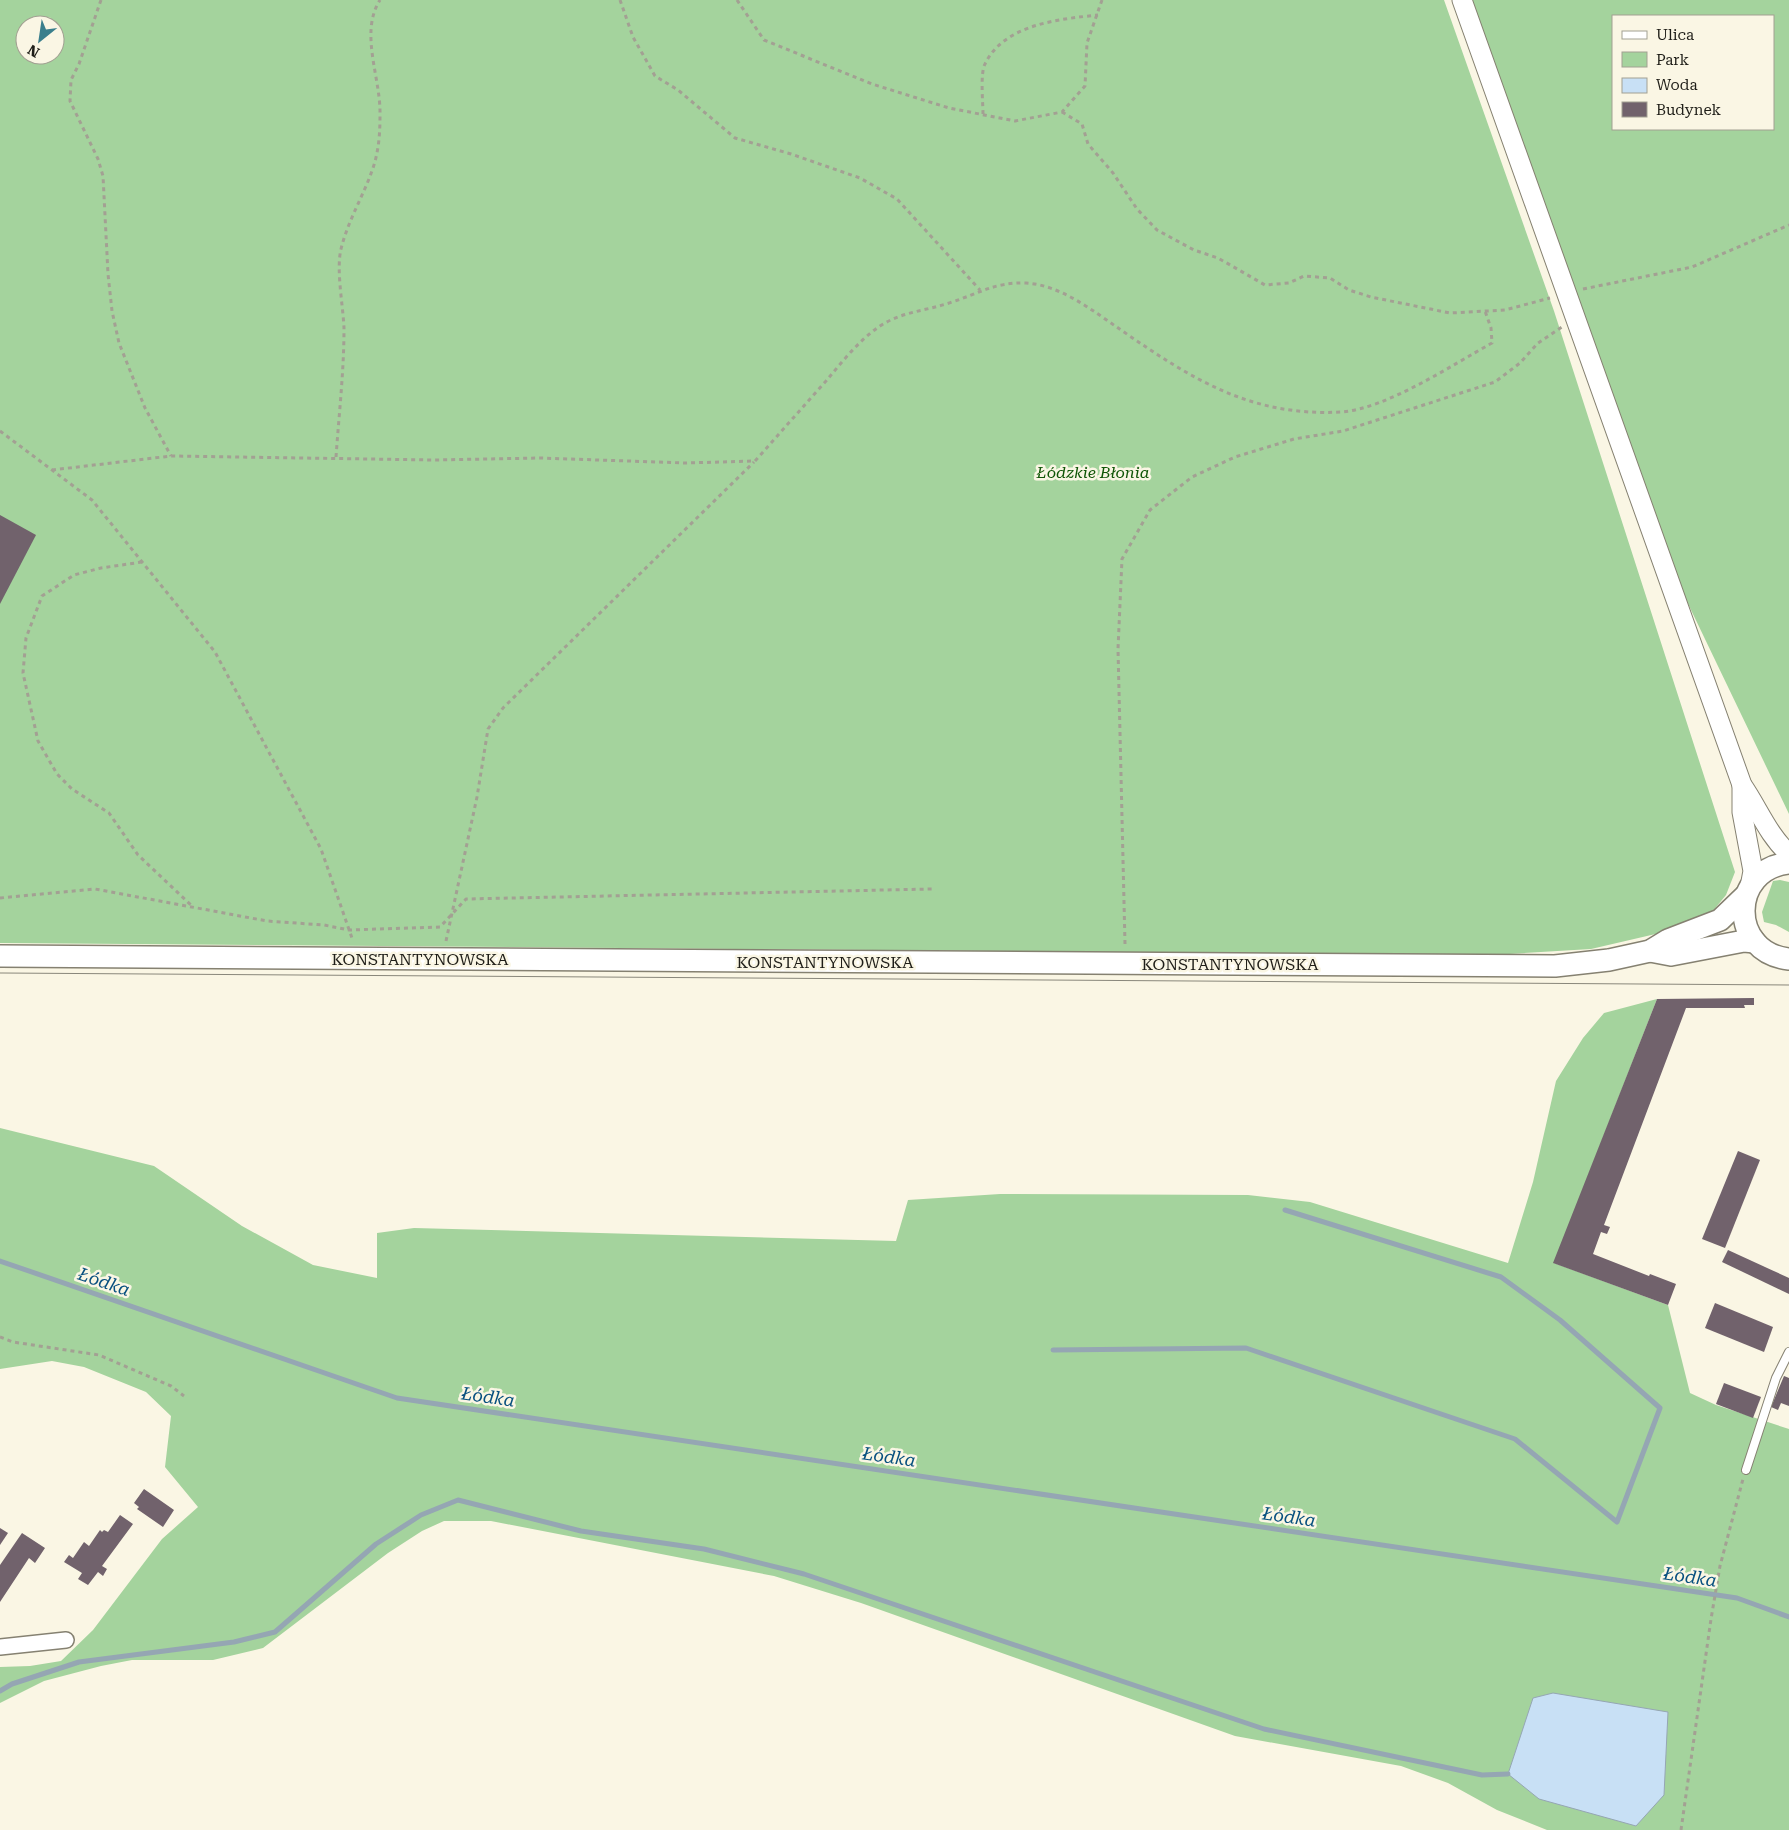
<svg xmlns="http://www.w3.org/2000/svg" width="1789" height="1830" font-family="'Roboto Serif',serif">
	<rect width="100%" height="100%" fill="#faf6e4"/>
	<!-- green -->
	<g fill="#a4d39d" fill-rule="evenodd">
		<path d="M0,0H1444L1554,311L1735,872L1726,895L1712,912L1690,926L1591,949L1493,955L0,943ZM25,25H55V55H25Z"/>
		<path d="M1472,0H1789V814L1680,587ZM1613,16H1773V129H1613Z"/>
		<path d="M1780,880L1789,882V932L1776,925L1764,922L1762,912L1773,881Z"/>
		<path d="M1657,999L1554,1263L1668,1305L1690,1393L1716,1405L1789,1429V1830H1547L1497,1810L1448,1783L1401,1766L1235,1736L861,1603L774,1576L491,1521H444L422,1531L388,1553L263,1648L213,1660H132L101,1666L44,1681L0,1703V1667L30,1666L61,1661L93,1630L162,1539L198,1507L165,1467L171,1416L146,1392L84,1367L52,1361L0,1369V1128L154,1166L242,1226L313,1265L377,1278V1233L414,1228L896,1241L908,1200L1000,1194L1248,1195L1310,1202L1508,1263L1533,1182L1556,1081L1583,1038L1604,1013Z"/>
	</g>
	<!-- water -->
	<path fill="#c8e0f5" stroke="#95a6b3" d="M1553,1693L1668,1712L1664,1795L1636,1826L1539,1799L1508,1774L1533,1698Z"/>
	<g fill="none" stroke-linecap="round" stroke-linejoin="round">
		<!-- stream -->
		<g stroke="#95a6b3" stroke-width="5">
			<path d="M0,1261L397,1398L1737,1598L1789,1617"/>
			<path d="M1053,1350L1246,1348L1515,1439L1617,1522L1660,1408L1560,1320L1501,1277L1285,1210"/>
			<path d="M0,1691L12,1684L79,1662L234,1642L275,1632L376,1544L421,1515L458,1500L581,1531L704,1549L804,1574L1264,1729L1482,1775L1508,1774"/>
		</g>
	</g>
	<!-- building -->
	<g fill="#71626c">
		<path d="M0,515L36,535L0,604Z"/>
		<path d="M1754,998V1005H1744L1745,1008H1686L1604,1225L1610,1227L1607,1234L1601,1232L1593,1254L1649,1276L1650,1274L1676,1284L1668,1305L1553,1263L1657,999Z"/>
		<path d="M1738,1151L1760,1160L1725,1248L1702,1239Z"/>
		<path d="M1728,1250L1789,1278V1294L1722,1262Z"/>
		<path d="M1715,1303L1773,1327L1764,1352L1705,1328Z"/>
		<path d="M1784,1376L1789,1378V1406L1781,1403L1778,1410L1771,1407Z"/>
		<path d="M1724,1383L1761,1397L1753,1418L1716,1404Z"/>
		<path d="M144,1489L174,1510L163,1527L137,1509L139,1507L134,1503Z"/>
		<path d="M120,1515L133,1524L102,1566L107,1569L103,1576L98,1572L88,1585L78,1579L82,1573L64,1562L69,1555L73,1558L84,1542L89,1546L100,1530L102,1532L104,1530L108,1532Z"/>
		<path d="M0,1528L8,1533L0,1545Z"/>
		<path d="M22,1533L45,1548L35,1563L29,1558L0,1602V1565Z"/>
	</g>
	<g fill="none" stroke-linecap="round" stroke-linejoin="round">
		<!-- service casing -->
		<g stroke="#858171" stroke-width="10">
			<path id="service" d="M1746,1470L1776,1378L1789,1352"/>
		</g>
		<!-- minor casing -->
		<g stroke="#858171" stroke-width="18">
			<path id="minor" d="M0,1647L66,1640"/>
		</g>
		<!-- tertiary casing -->
		<g stroke="#858171" stroke-width="21">
			<g id="tertiary">
				<path d="M1462,0L1742,785C1758,808 1768,835 1789,854"/>
				<path d="M1742,785V812L1753,871L1750,887"/>
			</g>
		</g>
		<!-- secondary casing -->
		<g stroke="#858171" stroke-width="24">
			<g id="secondary">
				<path d="M1789,863C1729,869 1729,953 1789,959"/>
				<path d="M1650,951L1671,955L1744,941L1755,942"/>
				<path d="M0,956L1555,966L1609,960L1650,951L1668,940L1720,920L1746,895"/>
			</g>
		</g>
		<!-- path -->
		<g stroke="#a3a093" stroke-width="3" stroke-dasharray="4 4" stroke-linecap="butt">
			<path d="M101,0L79,64L71,80L70,101L98,159L103,176L108,274L112,311L119,343L145,408L171,456"/>
			<path d="M620,0L633,37L655,76L678,90L735,138L791,154L860,178L897,199L980,290"/>
			<path d="M737,0L764,40L872,84L949,108L1015,121L1062,112L1085,86L1087,43L1102,0"/>
			<path d="M1062,112L1082,124L1088,144L1113,173L1137,209L1157,230L1194,250L1218,258L1265,285L1289,283L1304,276L1330,278L1349,290L1371,297L1450,313L1505,310L1550,298"/>
			<path d="M983,114C983,103 980,73 985,64C1004,24 1060,19 1098,15"/>
			<path d="M1583,289L1692,267L1789,225"/>
			<path d="M0,431L92,500L215,652L321,849L353,941"/>
			<path d="M336,457C339,414 344,371 344,328C343,305 336,270 341,249C348,220 364,195 373,168C379,150 380,133 380,115C381,78 359,33 380,0"/>
			<path d="M52,470L171,456L434,460L540,458L686,463L755,461C779,434 802,408 826,381C842,362 859,340 880,326C903,311 927,311 952,302C980,293 995,282 1026,283C1061,285 1093,311 1121,330C1192,379 1251,417 1341,412C1386,409 1452,365 1492,343L1491,328L1485,311"/>
			<path d="M142,562L101,568L74,575L42,596L26,638L23,673L38,741L57,774L72,789L109,813L138,855L193,907"/>
			<path d="M0,898L95,889L267,921L324,925L349,930L440,927L466,899L932,889"/>
			<path d="M446,941L477,797L488,729L503,708L754,462"/>
			<path d="M1125,944L1118,649L1122,559L1150,510L1192,477L1235,457L1294,439L1343,431L1495,382L1520,363L1538,343L1562,327"/>
			<path d="M0,1337L13,1342L99,1355L171,1386L184,1396"/>
			<path d="M1681,1830L1711,1619L1720,1566L1743,1479"/>
		</g>
		<!-- service -->
		<use href="#service" stroke="#fff" stroke-width="8"/>
		<!-- minor -->
		<use href="#minor" stroke="#fff" stroke-width="15"/>
		<!-- tertiary -->
		<use href="#tertiary" stroke="#fff" stroke-width="19"/>
		<!-- secondary -->
		<use href="#secondary" stroke="#fff" stroke-width="21"/>
		<!-- tram -->
		<path stroke="#89877b" stroke-width="1" d="M0,973L1789,985"/>
	</g>
	<g text-anchor="middle" stroke-width="5" stroke-linejoin="round" paint-order="stroke">
		<!-- park labels -->
		<g font-size="16" font-style="italic" fill="#105607" stroke="#faf6e4">
			<text x="1093" y="478">Łódzkie Błonia</text>
		</g>
		<!-- street labels -->
		<g font-size="16" fill="#1f1e18" stroke="#faf6e4">
			<text x="420" y="965">KONSTANTYNOWSKA</text>
			<text x="825" y="968">KONSTANTYNOWSKA</text>
			<text x="1230" y="970">KONSTANTYNOWSKA</text>
		</g>
		<!-- water labels -->
		<g font-size="18" font-style="italic" fill="#08507f" stroke="#faf6e4">
			<text transform="translate(104 1282) rotate(19)" y="6">Łódka</text>
			<text transform="translate(488 1397) rotate(8)" y="6">Łódka</text>
			<text transform="translate(889 1457) rotate(8)" y="6">Łódka</text>
			<text transform="translate(1289 1517) rotate(8)" y="6">Łódka</text>
			<text transform="translate(1690 1577) rotate(8)" y="6">Łódka</text>
		</g>
	</g>
	<!-- legend -->
	<rect x="1612" y="15" width="162" height="115" fill="#faf6e4" stroke="#a2a092"/>
	<rect x="1622" y="31" width="25" height="8" fill="#ffffff" stroke="#a2a092"/>
	<text x="1656" y="40" font-size="15" fill="#1f1e18">Ulica</text>
	<rect x="1622" y="52" width="25" height="15" fill="#a4d39d" stroke="#a2a092"/>
	<text x="1656" y="65" font-size="15" fill="#1f1e18">Park</text>
	<rect x="1622" y="78" width="25" height="15" fill="#c8e0f5" stroke="#a2a092"/>
	<text x="1656" y="90" font-size="15" fill="#1f1e18">Woda</text>
	<rect x="1622" y="102" width="25" height="15" fill="#71626c" stroke="#a2a092"/>
	<text x="1656" y="115" font-size="15" fill="#1f1e18">Budynek</text>
	<!-- north arrow -->
	<g transform="translate(40 40) rotate(210)"><circle r="24" fill="#faf6e4" stroke="#a2a092"/>
	<path d="M0-4L9 19L0 12L-9 19Z" fill="#3a7f8c"/>
	<text y="-8" font-size="14" font-weight="bold" text-anchor="middle" fill="#1f1e18">N</text>
	</g>
</svg>
